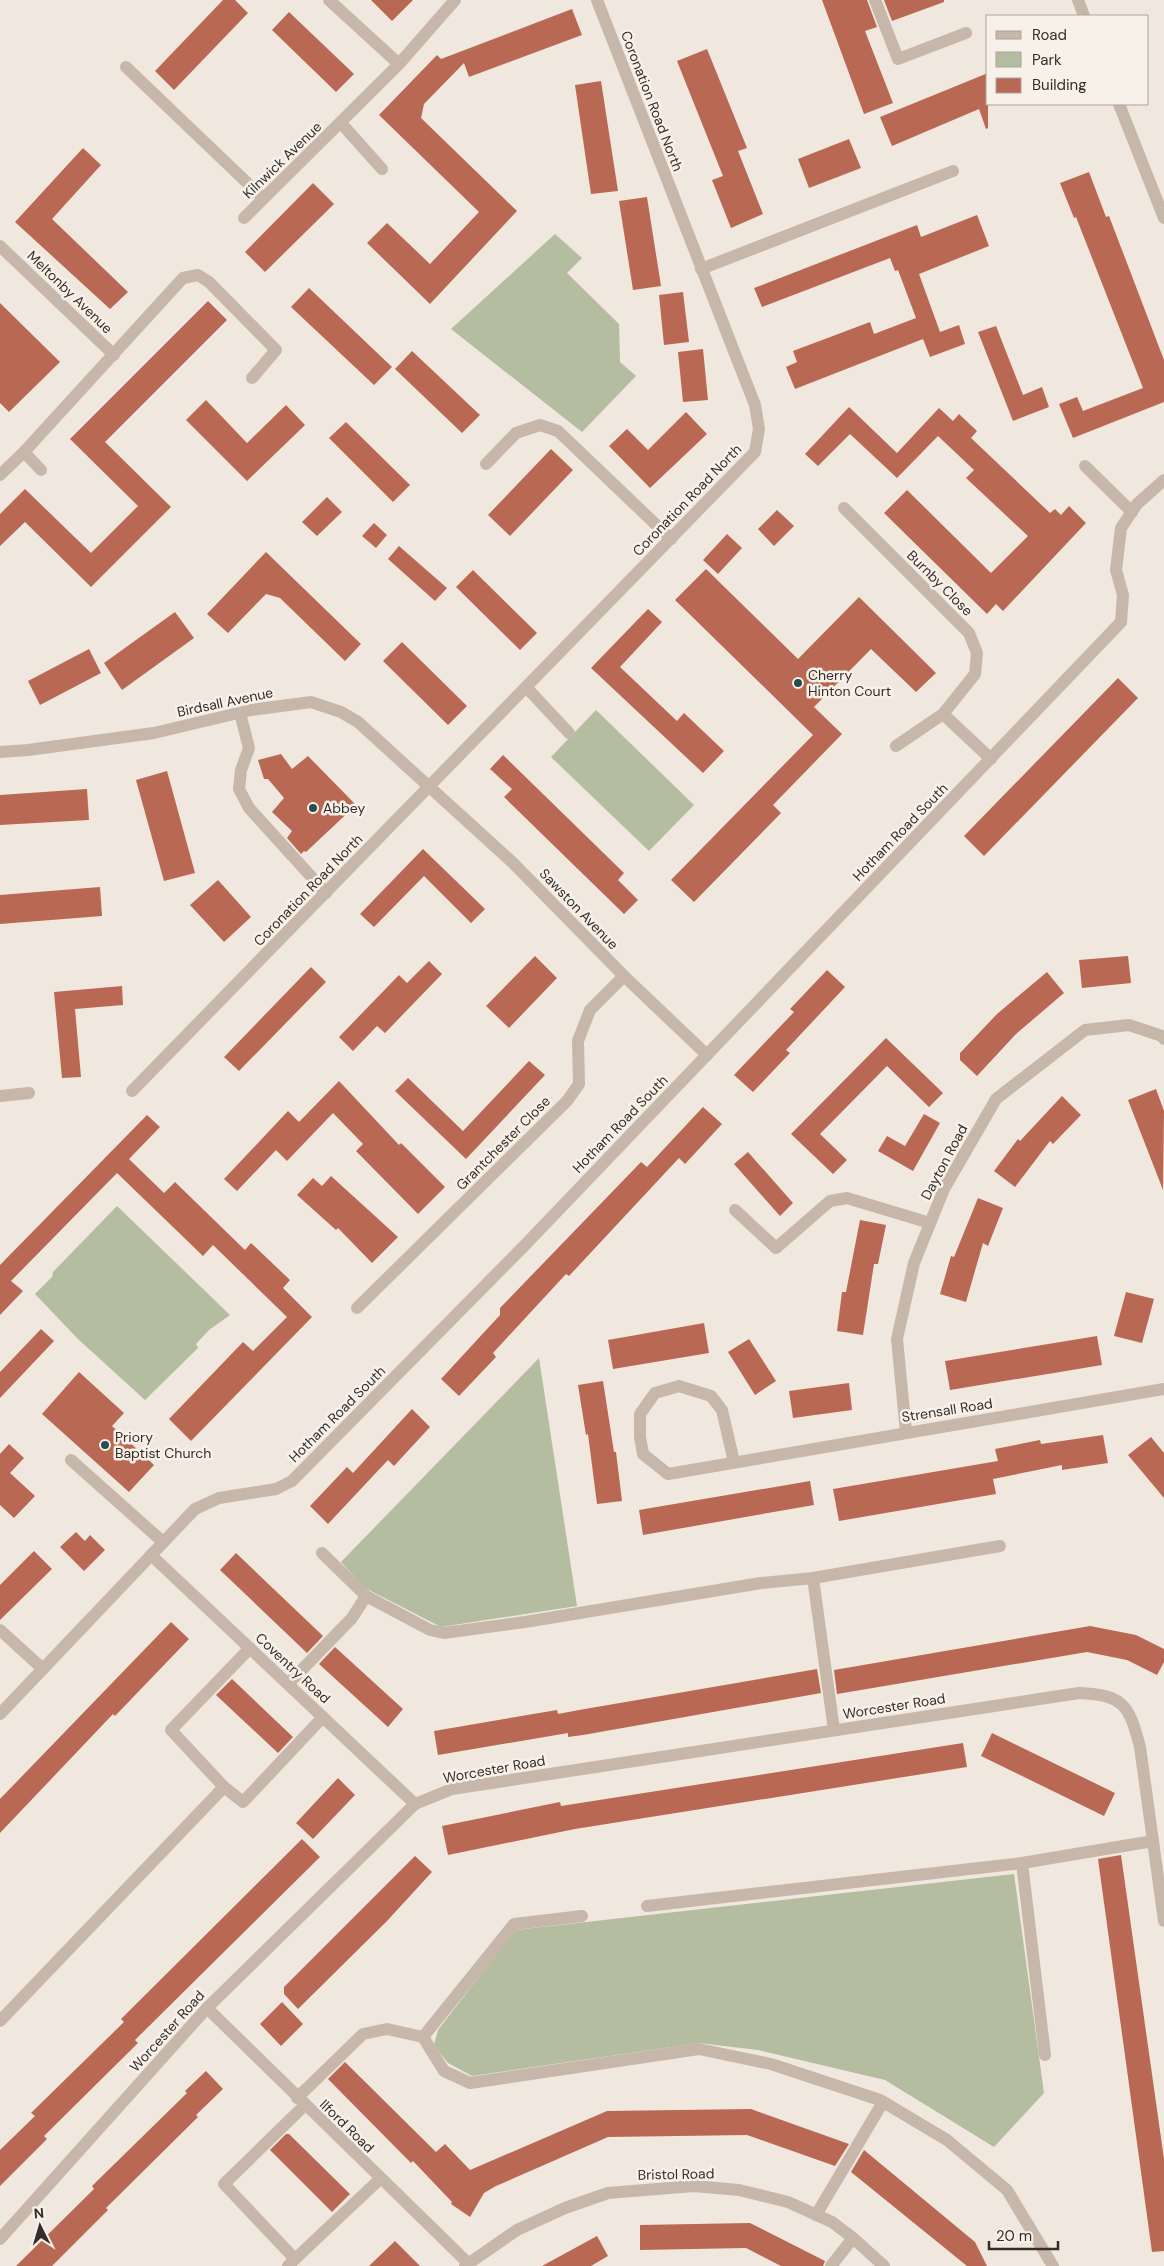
<svg xmlns="http://www.w3.org/2000/svg" width="1164" height="2266" font-family="'DM Sans',sans-serif">
	<rect width="100%" height="100%" fill="#f0e7de"/>
	<!-- green -->
	<g fill="#b4bda0">
		<path d="M555,234L582,258L567,273L619,324L620,362L636,376L582,432L451,329Z"/>
		<path d="M596,710L694,805L649,851L551,757Z"/>
		<path d="M117,1206L230,1315L209,1330L196,1344L198,1348L145,1400L78,1339L35,1294L52,1277L53,1272Z"/>
		<path d="M539,1358L577,1606L441,1627L365,1588L341,1562Z"/>
		<path d="M1014,1874L1044,2093L994,2147L885,2080L758,2050L699,2043L472,2076L448,2063L434,2045L438,2030L515,1930Z"/>
	</g>
	<!-- building -->
	<g fill="#b96953">
		<path d="M223,0H235L248,13L174,90L155,71Z"/>
		<path d="M371,0H413L392,21Z"/>
		<path d="M822,0H867L877,27L865,31L893,103L864,114Z"/>
		<path d="M884,0H944V2L892,21Z"/>
		<path d="M572,9L582,35L469,77L464,63L424,104L421,118L517,211L430,304L367,243L387,223L430,264L479,212L379,115L437,55L441,59Z"/>
		<path d="M289,12L354,74L336,92L272,30Z"/>
		<path d="M707,49L747,148L738,151L763,214L731,228L712,180L723,176L677,61Z"/>
		<path d="M988,73V128L986,129L979,109L892,146L880,117Z"/>
		<path d="M601,81L618,191L591,194L575,85Z"/>
		<path d="M849,139L861,168L809,188L798,159Z"/>
		<path d="M83,148L101,165L52,219L128,292L110,309L15,222Z"/>
		<path d="M1089,172L1106,217L1109,216L1164,360V402L1073,438L1059,404L1077,397L1083,411L1143,388L1076,217L1074,218L1060,183Z"/>
		<path d="M313,183L334,204L265,272L245,252Z"/>
		<path d="M647,197L661,286L633,290L619,201Z"/>
		<path d="M977,215L989,246L919,274L940,332L959,325L965,344L930,357L923,339L795,389L786,367L797,362L793,351L870,322L874,334L916,318L898,270L895,271L890,258L762,307L754,288L917,225L921,237Z"/>
		<path d="M309,288L392,367L374,385L291,307Z"/>
		<path d="M683,292L689,342L664,345L659,295Z"/>
		<path d="M208,301L227,320L105,442L171,507L91,587L25,522L0,546V514L25,489L91,553L138,506L70,439Z"/>
		<path d="M0,303L60,362L9,412L0,403Z"/>
		<path d="M996,326L1023,395L1042,387L1049,407L1013,421L978,332Z"/>
		<path d="M703,349L708,400L683,402L678,352Z"/>
		<path d="M412,351L480,415L462,433L395,369Z"/>
		<path d="M206,400L247,443L286,405L305,425L247,481L186,420Z"/>
		<path d="M849,407L897,453L939,408L953,421L959,414L977,431L971,438L1050,513L1055,509L1061,515L1069,506L1086,523L1003,611L996,604L987,614L884,513L907,490L991,573L1028,536L966,478L974,470L938,436L897,478L850,434L818,466L805,454Z"/>
		<path d="M686,412L707,434L650,488L609,446L627,429L648,450Z"/>
		<path d="M346,422L410,485L393,502L329,438Z"/>
		<path d="M551,449L573,470L510,536L488,515Z"/>
		<path d="M327,497L342,512L317,536L302,522Z"/>
		<path d="M777,510L794,526L774,546L758,529Z"/>
		<path d="M374,523L387,535L376,548L362,536Z"/>
		<path d="M727,534L742,548L718,574L703,560Z"/>
		<path d="M399,546L447,588L435,601L388,559Z"/>
		<path d="M266,552L361,644L345,661L280,598L266,594L228,633L207,614Z"/>
		<path d="M706,569L798,659L859,597L936,673L916,692L871,649L814,707L842,734L773,805L781,813L694,902L671,880L813,735L675,600Z"/>
		<path d="M473,570L537,633L520,650L456,587Z"/>
		<path d="M648,609L662,622L620,667L677,721L684,713L724,751L703,773L591,668Z"/>
		<path d="M175,612L194,638L122,690L104,663Z"/>
		<path d="M402,642L467,706L448,725L383,661Z"/>
		<path d="M89,649L101,673L40,705L28,681Z"/>
		<path d="M1118,678L1138,698L984,856L964,836Z"/>
		<path d="M281,754L292,769L308,756L356,805L306,852L304,851L301,854L287,838L292,831L272,812L284,798L268,779H264L258,760Z"/>
		<path d="M503,755L624,873L618,880L638,900L624,914L504,797L512,789L490,769Z"/>
		<path d="M167,771L195,873L164,881L136,780Z"/>
		<path d="M87,789L89,820L0,825V795Z"/>
		<path d="M423,849L485,909L471,923L424,876L374,927L360,914Z"/>
		<path d="M218,880L251,917L224,942L190,905Z"/>
		<path d="M100,887L102,916L0,924V895Z"/>
		<path d="M535,956L557,978L509,1028L486,1006Z"/>
		<path d="M1128,956L1131,983L1082,988L1079,960Z"/>
		<path d="M429,961L442,974L385,1033L377,1026L353,1051L339,1037L399,975L407,983Z"/>
		<path d="M311,967L326,982L239,1071L224,1057Z"/>
		<path d="M827,970L845,987L786,1050L790,1053L753,1092L734,1075L794,1012L790,1009Z"/>
		<path d="M1047,972L1064,993L1016,1034L977,1076L960,1060V1053L997,1014Z"/>
		<path d="M122,986L123,1005L75,1009L81,1077L62,1078L54,992Z"/>
		<path d="M886,1038L943,1093L929,1107L887,1066L820,1134L847,1160L833,1174L791,1134Z"/>
		<path d="M529,1061L545,1075L466,1159L395,1091L408,1078L463,1131Z"/>
		<path d="M339,1081L399,1145L401,1143L445,1187L418,1214L356,1151L363,1144L333,1113L287,1161L276,1150L237,1191L224,1179L288,1111L299,1122Z"/>
		<path d="M1156,1089L1164,1111L1163,1190L1128,1100Z"/>
		<path d="M1062,1096L1081,1115L1053,1144L1050,1141L1015,1187L994,1171L1018,1139L1020,1141Z"/>
		<path d="M703,1107L722,1124L685,1164L679,1158L569,1276L566,1274L493,1353L496,1357L459,1396L441,1379L500,1315V1308L641,1162L647,1167Z"/>
		<path d="M924,1114L940,1123L913,1171L878,1151L887,1136L905,1146Z"/>
		<path d="M147,1115L160,1127L129,1159L164,1193L175,1182L245,1250L251,1243L290,1280L283,1288L312,1317L191,1441L169,1419L243,1342L253,1351L287,1317L213,1245L203,1256L117,1173L11,1281L23,1291L0,1315V1265Z"/>
		<path d="M748,1152L793,1203L780,1216L734,1164Z"/>
		<path d="M331,1176L398,1237L372,1263L338,1228L336,1230L297,1195L313,1178L322,1186Z"/>
		<path d="M978,1198L1003,1208L988,1246L983,1243L966,1302L940,1294L951,1256L954,1257Z"/>
		<path d="M860,1220L886,1225L878,1264H874L863,1335L837,1331L842,1292H846Z"/>
		<path d="M1126,1292L1154,1299L1142,1343L1114,1336Z"/>
		<path d="M704,1323L709,1353L613,1369L608,1340Z"/>
		<path d="M41,1329L54,1341L0,1398V1372Z"/>
		<path d="M1097,1336L1102,1365L950,1390L945,1361Z"/>
		<path d="M749,1339L776,1381L755,1395L728,1352Z"/>
		<path d="M79,1372L124,1413L112,1426L154,1465L129,1492L42,1414Z"/>
		<path d="M603,1381L614,1452H616L622,1501L597,1504L588,1434L586,1435L578,1385Z"/>
		<path d="M849,1383L852,1410L793,1418L789,1391Z"/>
		<path d="M412,1409L430,1427L394,1466L388,1460L328,1524L310,1506L347,1467L353,1473Z"/>
		<path d="M1103,1435L1108,1463L1062,1470V1465L993,1479L996,1494L839,1521L833,1489L998,1461L995,1449L1040,1440L1041,1444Z"/>
		<path d="M1151,1437L1164,1453V1498L1128,1455Z"/>
		<path d="M9,1444L24,1458L10,1473L35,1496L14,1518L0,1505V1454Z"/>
		<path d="M810,1481L814,1505L643,1535L639,1510Z"/>
		<path d="M76,1532L85,1541L90,1535L105,1550L84,1571L60,1547Z"/>
		<path d="M34,1551L52,1569L0,1620V1585Z"/>
		<path d="M236,1553L323,1636L307,1653L220,1570Z"/>
		<path d="M171,1622L189,1639L115,1716L113,1714L0,1833V1799Z"/>
		<path d="M1090,1626L1136,1635L1164,1649V1662L1157,1675L1127,1660L1087,1652L837,1694L834,1670Z"/>
		<path d="M335,1647L403,1709L388,1727L319,1664Z"/>
		<path d="M817,1669L821,1693L583,1735L568,1737V1733L438,1755L434,1731L557,1710L558,1714L579,1710Z"/>
		<path d="M232,1679L293,1737L278,1753L216,1695Z"/>
		<path d="M992,1733L1115,1793L1104,1816L981,1756Z"/>
		<path d="M963,1743L967,1767L575,1829L448,1855L442,1826L560,1802L561,1806Z"/>
		<path d="M338,1778L355,1795L313,1839L296,1823Z"/>
		<path d="M302,1839L320,1857L135,2040L138,2043L44,2136L47,2139L0,2186V2150L35,2116L31,2113L124,2022L121,2019Z"/>
		<path d="M1121,1855L1164,2159V2251L1152,2252L1098,1859Z"/>
		<path d="M415,1856L432,1872L387,1921L298,2009L284,1994V1987Z"/>
		<path d="M282,2002L303,2024L281,2046L260,2024Z"/>
		<path d="M345,2062L436,2152L445,2144L470,2170L607,2111L751,2109L849,2144L835,2166L747,2135L608,2137L496,2186L484,2193L470,2217L451,2204L452,2202L413,2161L411,2163L328,2079Z"/>
		<path d="M206,2071L223,2089L196,2115L198,2117L106,2208L108,2210L52,2266H16L94,2189L92,2186L187,2093L185,2091Z"/>
		<path d="M286,2134H289L350,2194L332,2212L270,2150Z"/>
		<path d="M864,2150L975,2242L987,2266H967L851,2172Z"/>
		<path d="M750,2223L825,2261L823,2266H781L746,2248L640,2250V2225Z"/>
		<path d="M597,2236L608,2256L591,2266H542Z"/>
		<path d="M395,2241L420,2266H369Z"/>
	</g>
	<g fill="none" stroke-linecap="round" stroke-linejoin="round">
		<!-- minor -->
		<g stroke="#c7b7ab" stroke-width="12">
			<path d="M329,0L399,64"/>
			<path d="M875,0L898,59L966,33"/>
			<path d="M1078,0L1084,16"/>
			<path d="M126,67L263,198"/>
			<path d="M1119,104L1164,218"/>
			<path d="M341,123L382,169"/>
			<path d="M244,218L399,64L455,0"/>
			<path d="M0,246L114,355"/>
			<path d="M701,269L953,171"/>
			<path d="M24,452L41,470"/>
			<path d="M486,464L516,433L540,425L558,431L671,539"/>
			<path d="M1085,466L1132,512"/>
			<path d="M0,475L24,452L183,278L198,275L209,282L276,350L252,378"/>
			<path d="M844,508L969,633L977,653L975,674L943,714L896,746"/>
			<path d="M527,688L569,733"/>
			<path d="M240,713L249,748L241,770L239,789L249,808L326,893"/>
			<path d="M943,714L991,759"/>
			<path d="M0,752L28,750L154,733L251,710L311,702L341,712L358,722L512,862L624,976L707,1055"/>
			<path d="M132,1091L755,452L759,429L755,405L597,0"/>
			<path d="M0,1096L29,1093"/>
			<path d="M735,1210L776,1248L830,1201L847,1198L930,1223"/>
			<path d="M357,1308L567,1101L579,1084L578,1041L590,1010L624,976"/>
			<path d="M906,1432L897,1339L914,1263L944,1189L996,1099L1085,1030L1129,1025L1162,1036L1164,1039"/>
			<path d="M71,1460L163,1542"/>
			<path d="M734,1462L722,1410L711,1396L679,1386L655,1393L640,1414V1437L643,1454L668,1474L1164,1389"/>
			<path d="M322,1553L366,1596L430,1630L444,1633L525,1622L761,1583L813,1578L834,1730"/>
			<path d="M151,1555L415,1804"/>
			<path d="M813,1578L1000,1546"/>
			<path d="M0,1630L43,1669"/>
			<path d="M288,1684L352,1618L366,1596"/>
			<path d="M0,1714L195,1509L219,1498L276,1489L292,1481L526,1244L1121,622L1123,595L1116,570L1121,528L1137,504L1164,480"/>
			<path d="M224,1787L243,1802L323,1717"/>
			<path d="M1022,1863L1045,2055"/>
			<path d="M647,1906L1022,1863L1153,1841"/>
			<path d="M207,2008L468,2263"/>
			<path d="M0,2021L224,1787L171,1730L250,1648"/>
			<path d="M423,2037L514,1924L582,1916"/>
			<path d="M297,2098L363,2034L387,2029L423,2037L444,2071L470,2083L699,2049L771,2064L880,2100L947,2140L1007,2190L1053,2266"/>
			<path d="M816,2215L883,2102"/>
			<path d="M0,2239L207,2008L415,1804L452,1789L1079,1693C1124,1695 1129,1705 1140,1747L1164,1921"/>
			<path d="M295,2259L380,2179"/>
			<path d="M288,2266L295,2259L224,2184L305,2105"/>
			<path d="M465,2266L517,2230L565,2208L608,2193L694,2186L739,2190L788,2202L832,2222L853,2238L884,2266"/>
			<path d="M831,2266L853,2238"/>
		</g>
	</g>
	<!-- markers -->
	<g fill="#245052" stroke="#f8f1ea" stroke-width="2">
		<circle cx="798" cy="683" r="5"/>
		<circle cx="313" cy="808" r="5"/>
		<circle cx="105" cy="1445" r="5"/>
	</g>
	<g text-anchor="middle" stroke-width="5" stroke-linejoin="round" paint-order="stroke">
		<!-- street labels -->
		<g font-size="14" fill="#352d2a" stroke="#f8f1ea">
			<text transform="translate(652 101) rotate(69)" y="5">Coronation Road North</text>
			<text transform="translate(282 160) rotate(-44)" y="5">Kilnwick Avenue</text>
			<text transform="translate(70 292) rotate(44)" y="5">Meltonby Avenue</text>
			<text transform="translate(687 500) rotate(-46)" y="5">Coronation Road North</text>
			<text transform="translate(940 583) rotate(45)" y="5">Burnby Close</text>
			<text transform="translate(225 702) rotate(-12)" y="5">Birdsall Avenue</text>
			<text transform="translate(900 832) rotate(-46)" y="5">Hotham Road South</text>
			<text transform="translate(308 890) rotate(-46)" y="5">Coronation Road North</text>
			<text transform="translate(579 909) rotate(46)" y="5">Sawston Avenue</text>
			<text transform="translate(620 1124) rotate(-46)" y="5">Hotham Road South</text>
			<text transform="translate(503 1143) rotate(-45)" y="5">Grantchester Close</text>
			<text transform="translate(944 1162) rotate(-62)" y="5">Dayton Road</text>
			<text transform="translate(947 1410) rotate(-9)" y="5">Strensall Road</text>
			<text transform="translate(337 1414) rotate(-45)" y="5">Hotham Road South</text>
			<text transform="translate(293 1668) rotate(43)" y="5">Coventry Road</text>
			<text transform="translate(894 1706) rotate(-9)" y="5">Worcester Road</text>
			<text transform="translate(494 1769) rotate(-10)" y="5">Worcester Road</text>
			<text transform="translate(167 2031) rotate(-48)" y="5">Worcester Road</text>
			<text transform="translate(347 2126) rotate(44)" y="5">Ilford Road</text>
			<text transform="translate(676 2174) rotate(-1)" y="5">Bristol Road</text>
		</g>
		<!-- poi labels -->
		<g font-size="14" fill="#352d2a" stroke="#f8f1ea" text-anchor="start">
			<text x="808" y="680">Cherry<tspan x="808" dy="16">Hinton Court</tspan></text>
			<text x="323" y="813">Abbey</text>
			<text x="115" y="1442">Priory<tspan x="115" dy="16">Baptist Church</tspan></text>
		</g>
	</g>
	<!-- legend -->
	<rect x="986" y="15" width="162" height="90" fill="#f8f1ea" stroke="#aaa39d"/>
	<rect x="996" y="31" width="25" height="8" fill="#c7b7ab" stroke="#aaa39d"/>
	<text x="1032" y="40" font-size="15" fill="#352d2a">Road</text>
	<rect x="996" y="52" width="25" height="15" fill="#b4bda0" stroke="#aaa39d"/>
	<text x="1032" y="65" font-size="15" fill="#352d2a">Park</text>
	<rect x="996" y="78" width="25" height="15" fill="#b96953" stroke="#aaa39d"/>
	<text x="1032" y="90" font-size="15" fill="#352d2a">Building</text>
	<!-- north arrow -->
	<g transform="translate(40 2226) rotate(355)" stroke="#f8f1ea" stroke-width="4" paint-order="stroke">
	<path d="M0-4L9 19L0 12L-9 19Z" fill="#352d2a"/>
	<text y="-8" font-size="14" font-weight="bold" text-anchor="middle" fill="#352d2a">N</text>
	</g>
	<!-- scale -->
	<path d="M989 2241v8h69v-8" fill="none" stroke="#352d2a" stroke-width="2.5"/>
	<text x="996" y="2241" font-size="15" fill="#352d2a" stroke="#f8f1ea" stroke-width="4" paint-order="stroke">20 m</text>
</svg>
